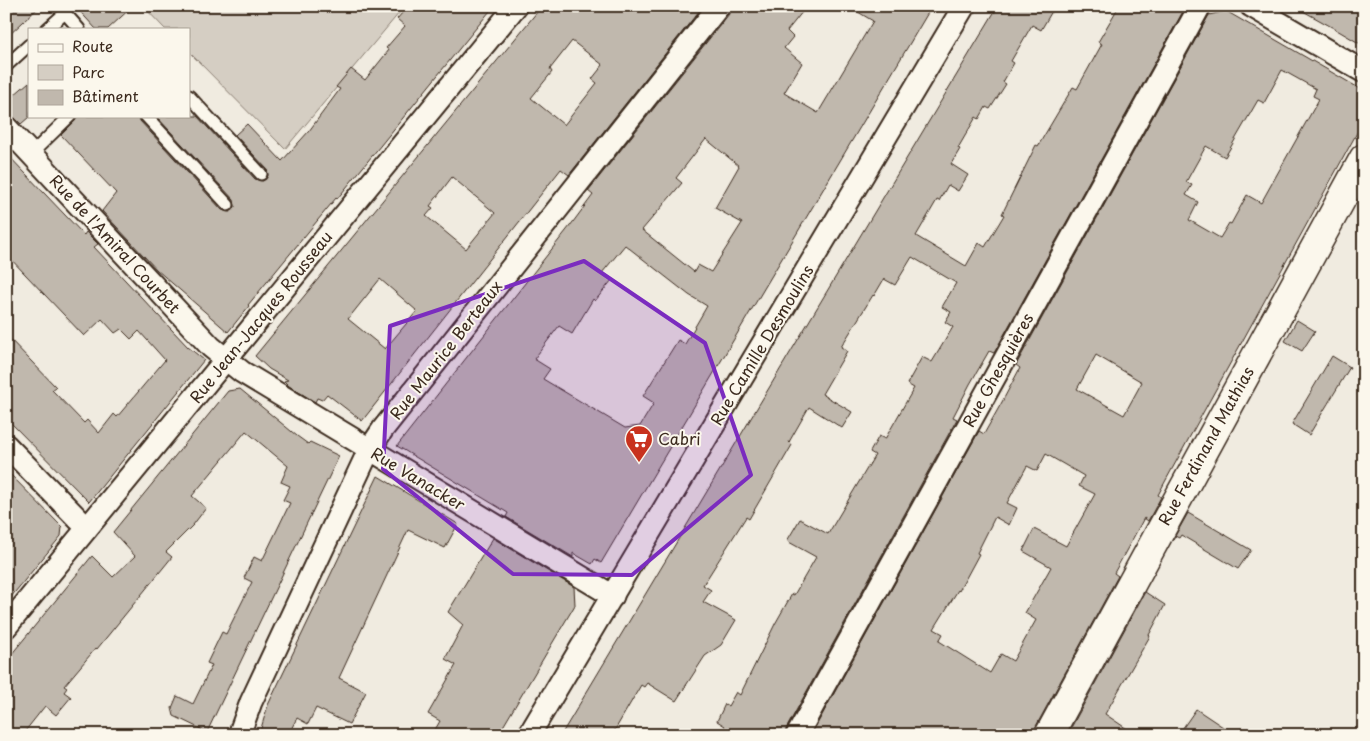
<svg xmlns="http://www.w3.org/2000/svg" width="1370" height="741" font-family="'Playpen Sans',sans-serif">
	<rect width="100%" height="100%" fill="#f0ebe0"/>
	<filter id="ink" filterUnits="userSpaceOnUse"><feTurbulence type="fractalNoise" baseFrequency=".02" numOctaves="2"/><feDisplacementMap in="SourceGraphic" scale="10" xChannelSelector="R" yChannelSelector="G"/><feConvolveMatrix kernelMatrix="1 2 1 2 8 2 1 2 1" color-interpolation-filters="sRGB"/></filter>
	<g filter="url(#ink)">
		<!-- green -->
		<path fill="#d5cec3" stroke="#887c70" d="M143,6H405L285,149L189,52V29H165Z"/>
		<!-- building -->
		<g fill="#c0b8ad" stroke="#3b2a1e" fill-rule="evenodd">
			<path d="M6,6H40L6,38Z"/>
			<path d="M75,6H133L108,29H96Z"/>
			<path d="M408,6H494L337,199L336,198L248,305L249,306L228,332L157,270L102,211L116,193L61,135L75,121L77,116H139L140,121L222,210L230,212L235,207L234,200L156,116H197L255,179L263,181L268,176L267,169L235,135L247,124L282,161L309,131L340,89L336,87L351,69L365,80L389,50L386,48L405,26L397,19Z"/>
			<path d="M542,6H703L569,175L561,169L362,421L327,394L322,400L317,398L315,402L289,386L284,381L288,380L269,369L255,356ZM572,41L603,65L592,79L597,83L564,125L531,98L552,72L550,69ZM452,177L495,213L466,249L426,216L433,208L430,206ZM380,279L417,311L385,349L348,319Z"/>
			<path d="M731,6H807L787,31L793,37L784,48L802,63L784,93L818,113L873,21L848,6H932L601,563L595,559L592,564L573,553V557L506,517L508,513L397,446L570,226L593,195L588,191L729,14ZM706,139L739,166L715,208L742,223L711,272L698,265L694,272L642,230L682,183L676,178ZM625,245L689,295L707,306L685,344L678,340L643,396L654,403L640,426L625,428L543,379L550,369L534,359L559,326L572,334L593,299L595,301L612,280L602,273Z"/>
			<path d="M998,6H1055L1041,30L1032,25L1011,61L1014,63L1003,82L1006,84L990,109L986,107L979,119L976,117L958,148L960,149L951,164L968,175L958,191L948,185L939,201L937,200L916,236L966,266L979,243L985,247L1004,215L1002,214L1036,145L1038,146L1073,87L1077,89L1102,44L1098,42L1119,6H1186L994,353L989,351L970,384L953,417L957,419L786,729L785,735H720L725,726L717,721L725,704L728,706L736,692L740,695L775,624L792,594L794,595L816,557L787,541L800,519L828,534L875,455L870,452L879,436L885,439L914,388L907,384L922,357L932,362L953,327L945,322L951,312L942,307L956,283L912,257L895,285L884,279L874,296L873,295L841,347L847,351L822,394L852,412L842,428L809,407L789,442L792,445L749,519L746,517L703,585L711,590L703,602L736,620L721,645L705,656L676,701L647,683L644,687L641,685L612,735H561Z"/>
			<path d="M1294,6H1364V46L1330,26Z"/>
			<path d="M1226,11L1364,91V120L1166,480L1158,495L1161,497L1148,521L1144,518L1114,573L1118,576L1035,728L1033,735H811L979,431L984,434L1002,402L1020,368L1016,365L1209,15ZM1282,70L1316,89L1313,96L1319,99L1261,203L1247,195L1231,224L1229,223L1220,238L1189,220L1198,202L1186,195L1192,185L1186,182L1206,146L1225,157L1258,100L1264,103ZM1096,355L1142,382L1124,415L1077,389ZM1046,454L1084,476L1079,486L1095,494L1066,546L1034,529L1023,551L1051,567L1025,613L1036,620L1013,661L1001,654L990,673L939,641L943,634L934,629L958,590L959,591L979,554L977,553L995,517L1009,525L1017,508L1007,503L1027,466L1037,471Z"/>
			<path d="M29,82V117L21,124L15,118L6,115V102Z"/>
			<path d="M6,153L84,235L86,232L98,244L94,247L188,347L204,360L89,502L6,418V335L56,387L52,390L84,423L87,420L99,433L114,414L117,417L165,360L139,331L131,339L121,329L115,333L102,319L84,336L6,254Z"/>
			<path d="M1297,320L1315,331L1302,351L1285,341Z"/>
			<path d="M1332,356L1350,367L1309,435L1292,424Z"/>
			<path d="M240,389L297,436L308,444L310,442L339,456L207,732L174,716L172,708L177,696L193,704L212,665L207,663L222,632L226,634L252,582L244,578L254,557L262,561L290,503L283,500L290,486L281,482L288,466L246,431L192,496L206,508L193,525L166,552L172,557L97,649L96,648L64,686L67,688L64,692L71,697L56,715L45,706L22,735H6V661L92,556L113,577L135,556L113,532L228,391Z"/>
			<path d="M6,470L62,527L61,536L6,603Z"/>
			<path d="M378,476L458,524L445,548L408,530L339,678L366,692L349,724L316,708L308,724L297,718L288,735H259L268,705Z"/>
			<path d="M1188,513L1251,550L1238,569L1181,535L1179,538L1175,536Z"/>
			<path d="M493,538L574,587L575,605L498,735H432L440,721L428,714L456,665L445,659L463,625L448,612Z"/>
			<path d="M1145,592L1165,605L1149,635L1150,636L1105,714L1136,735H1067Z"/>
			<path d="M1196,709L1235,735H1178Z"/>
		</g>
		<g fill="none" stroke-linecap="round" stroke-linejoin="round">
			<!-- lane casing -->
			<g stroke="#3b2a1e" stroke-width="15">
				<g id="lane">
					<path d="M47,29L65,13L79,29"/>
					<path d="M6,66L29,45"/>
					<path d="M189,96L261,174"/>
					<path d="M146,116L228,205"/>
					<path d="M31,154L70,116"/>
				</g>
			</g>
			<!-- street casing -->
			<g stroke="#3b2a1e" stroke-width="25">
				<g id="street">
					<path d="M1251,6L1364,72"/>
					<path d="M6,127L211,347L242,372L613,596"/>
					<path d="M6,445L87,528"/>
					<path d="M6,627L516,6"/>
					<path d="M239,735L251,702L369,450L383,429L719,6"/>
					<path d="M529,735L964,6"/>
					<path d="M797,735L1200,6"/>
				</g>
			</g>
			<!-- secondary casing -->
			<g stroke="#3b2a1e" stroke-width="31">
				<path id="secondary" d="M1049,735L1364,158"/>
			</g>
			<!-- lane -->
			<use href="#lane" stroke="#fbf7ec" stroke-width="11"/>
			<!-- street -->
			<use href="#street" stroke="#fbf7ec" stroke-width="21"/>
			<!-- secondary -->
			<use href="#secondary" stroke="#fbf7ec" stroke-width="28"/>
		</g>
	</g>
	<!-- marked area -->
	<path fill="#7b2cbf" fill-opacity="0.2" stroke="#7b2cbf" stroke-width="4" stroke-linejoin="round" d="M584,261L705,343L751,475L632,575L513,574L383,469L390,326Z"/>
	<!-- icons -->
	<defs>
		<g id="supermarket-pin" transform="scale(1.4375)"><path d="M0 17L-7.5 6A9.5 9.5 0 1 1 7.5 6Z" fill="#c8321e" stroke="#fbf7ec"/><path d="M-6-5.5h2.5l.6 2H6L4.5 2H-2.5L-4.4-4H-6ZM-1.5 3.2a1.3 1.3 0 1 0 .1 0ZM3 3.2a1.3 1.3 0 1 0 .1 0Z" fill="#fff"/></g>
	</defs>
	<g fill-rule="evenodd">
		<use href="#supermarket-pin" x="639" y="439"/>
	</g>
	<g text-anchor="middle" stroke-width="4" stroke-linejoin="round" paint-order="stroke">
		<!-- street labels -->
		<g font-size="16" fill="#3b2a1e" stroke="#fbf7ec">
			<text transform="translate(115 244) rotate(47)" y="6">Rue de l'Amiral Courbet</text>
			<text transform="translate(261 317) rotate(-51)" y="6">Rue Jean-Jacques Rousseau</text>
			<text transform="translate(762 345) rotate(-59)" y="6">Rue Camille Desmoulins</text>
			<text transform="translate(446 350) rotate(-52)" y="6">Rue Maurice Berteaux</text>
			<text transform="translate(998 370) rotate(-61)" y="6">Rue Ghesquières</text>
			<text transform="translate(1206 446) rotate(-61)" y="6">Rue Ferdinand Mathias</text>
			<text transform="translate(418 479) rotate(31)" y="6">Rue Vanacker</text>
		</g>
		<!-- poi labels -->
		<g font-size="16" fill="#3b2a1e" stroke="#fbf7ec" text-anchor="start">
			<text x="658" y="445">Cabri</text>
		</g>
	</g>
	<!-- margin -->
	<rect width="1370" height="741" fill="none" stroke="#fbf7ec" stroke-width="25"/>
	<rect x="12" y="12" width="1345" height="716" fill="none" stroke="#3b2a1e" stroke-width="2" filter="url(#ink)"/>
	<!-- legend -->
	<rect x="28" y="28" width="162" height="90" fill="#fbf7ec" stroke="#aea59a"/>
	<rect x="38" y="44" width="25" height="8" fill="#fbf7ec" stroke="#aea59a"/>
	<text x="72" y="52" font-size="15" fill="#3b2a1e">Route</text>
	<rect x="38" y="65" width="25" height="15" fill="#d5cec3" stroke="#aea59a"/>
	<text x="72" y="78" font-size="15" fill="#3b2a1e">Parc</text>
	<rect x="38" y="90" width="25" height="15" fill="#c0b8ad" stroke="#aea59a"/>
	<text x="72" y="102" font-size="15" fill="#3b2a1e">Bâtiment</text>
</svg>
